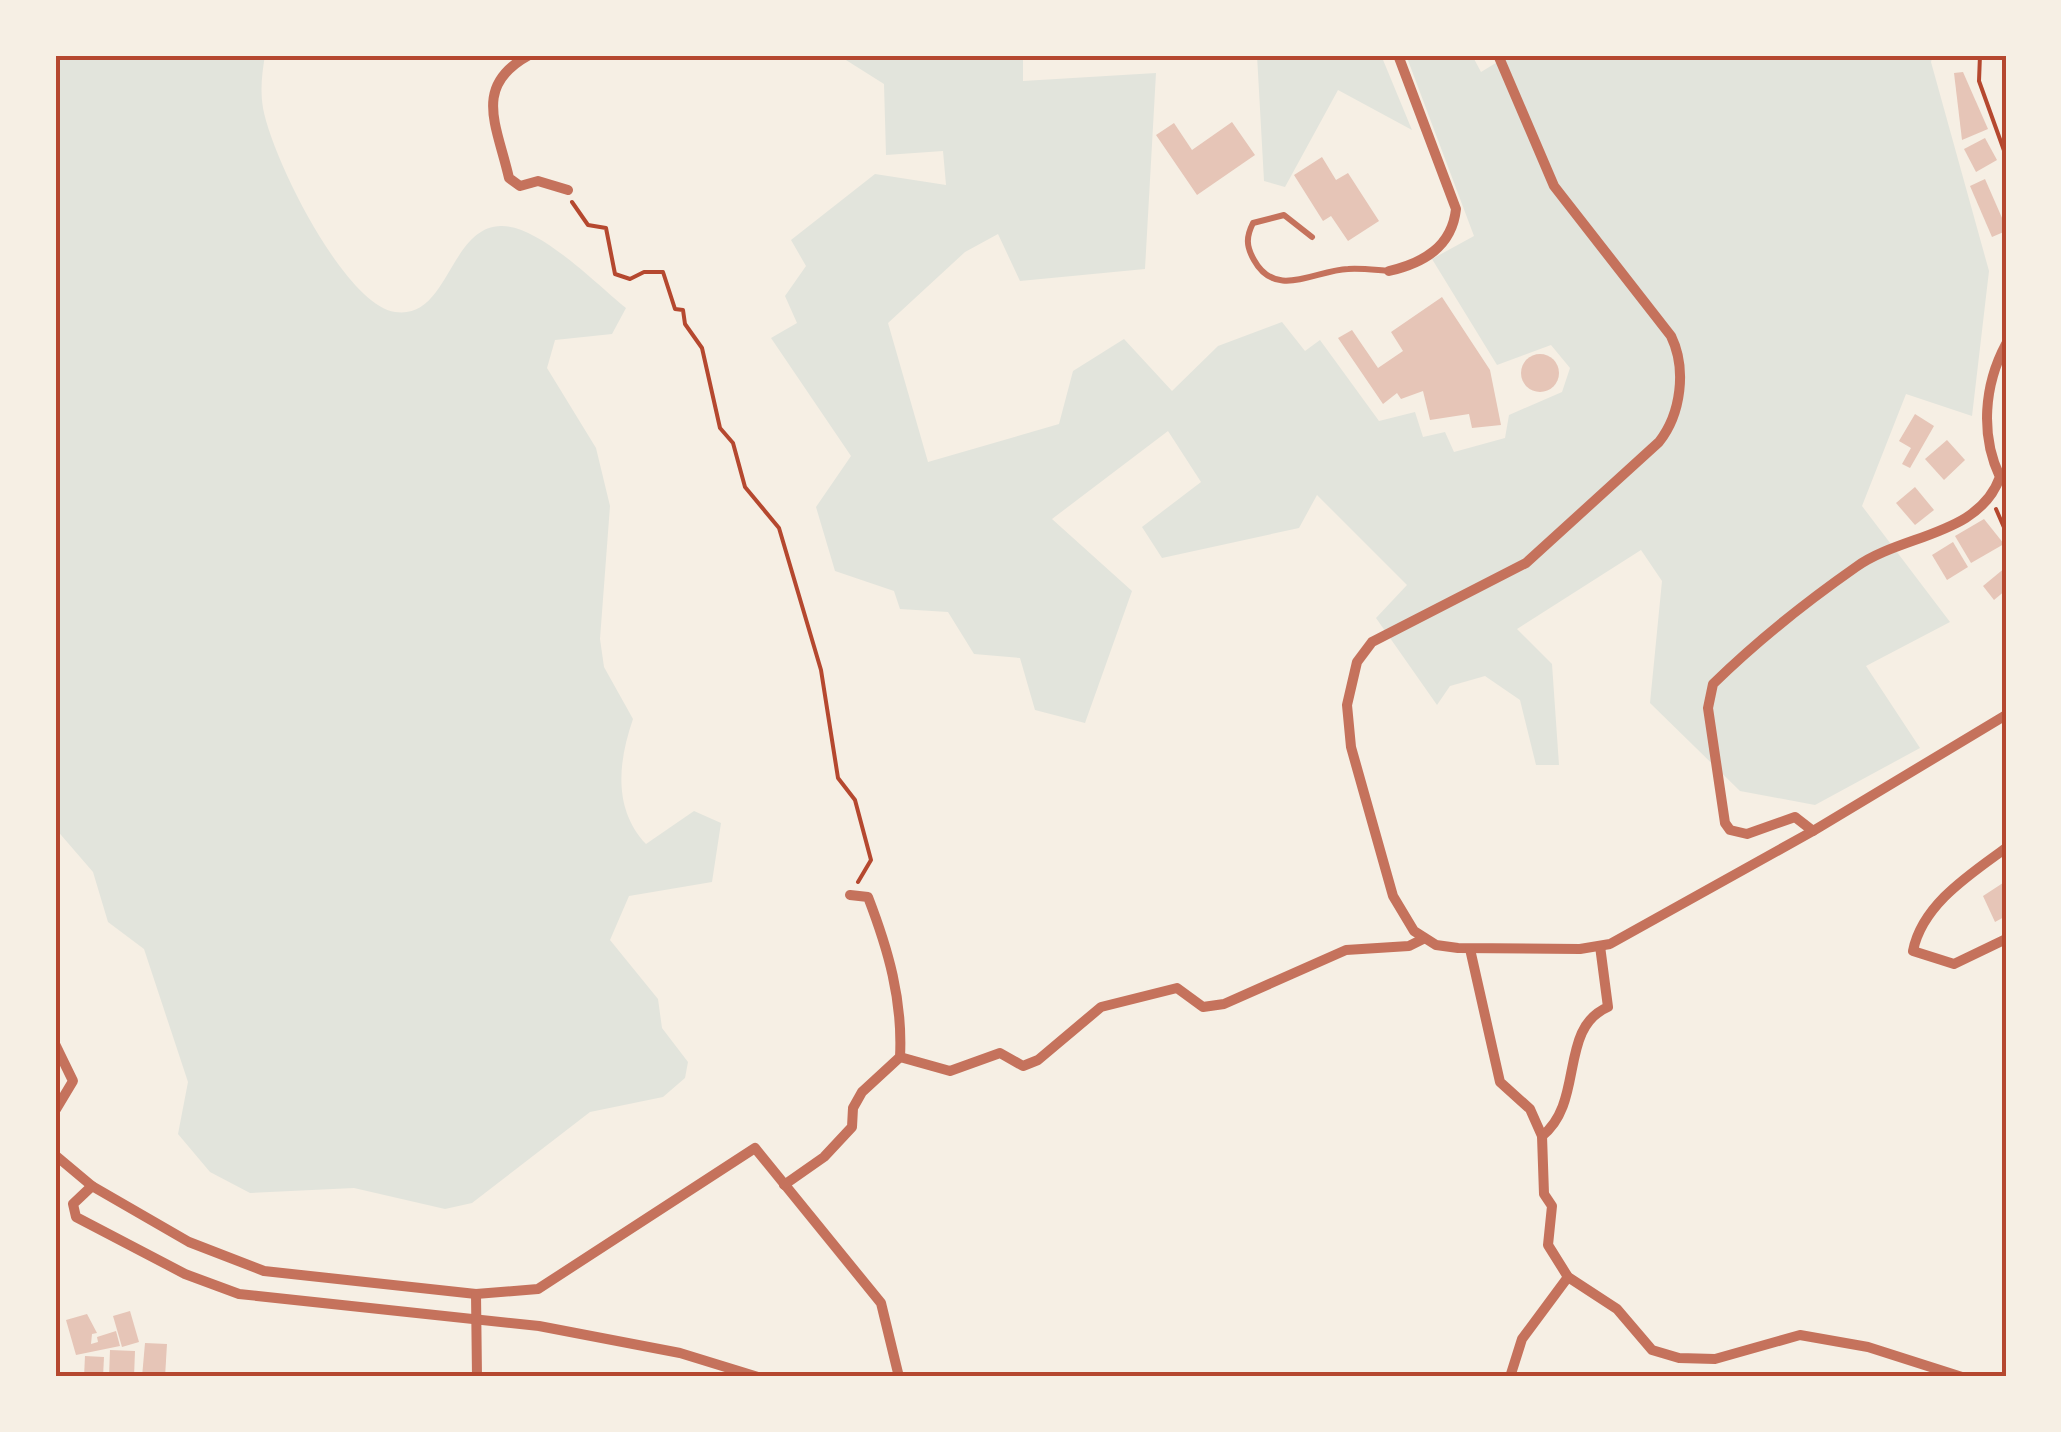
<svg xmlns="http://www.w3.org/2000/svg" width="2061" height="1432" font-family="'Varela Round',sans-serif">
	<rect width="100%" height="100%" fill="#f6efe4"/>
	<!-- green -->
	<g fill="#e2e4dc">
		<path d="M55,55H265C262,74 260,89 263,108C272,158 344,304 395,312C449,320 449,227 501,226C539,225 596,284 626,308L612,334L555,340L547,368L596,448L610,506L600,639L604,667L633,719C618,762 613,809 646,844L694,811L721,823L712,882L629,896L610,940L658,999L662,1028L688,1062L685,1078L663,1097L590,1112L472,1203L445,1209L354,1188L250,1193L210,1172L178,1134L188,1082L144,949L108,922L93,872L55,828Z"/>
		<path d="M838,55H1023V81L1156,73L1145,269L1020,281L998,234L965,252L888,323L928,462L1059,424L1073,371L1124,339L1172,391L1218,346L1282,322L1305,351L1320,340L1379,421L1415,412L1423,437L1445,432L1454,452L1505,438L1509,415L1562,392L1570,368L1551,345L1497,365L1432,259L1474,236L1406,55H1472L1481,72L1509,55H1933L1931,62L1989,271L1972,416L1906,394L1862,506L1950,622L1866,666L1920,748L1815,805L1740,791L1650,703L1662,581L1641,550L1517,629L1552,664L1559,765H1536L1520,700L1485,676L1450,686L1437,705L1376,618L1407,585L1317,495L1299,528L1162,558L1142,527L1201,482L1168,431L1052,519L1132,591L1085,723L1035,710L1020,658L974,654L948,612L900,609L894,591L835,571L816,507L851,456L771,338L797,323L785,296L806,266L791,240L875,174L946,185L943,151L886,155L884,84Z"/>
		<path d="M1257,55H1381L1412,130L1338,90L1285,187L1264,181Z"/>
	</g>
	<!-- building -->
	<g fill="#e6c5b7">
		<path d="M1963,72L1988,129L1962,140L1954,73Z"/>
		<path d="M1232,122L1255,155L1197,195L1156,135L1174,123L1192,150Z"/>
		<path d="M1985,138L1997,160L1976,172L1964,149Z"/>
		<path d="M1322,157L1336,180L1348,173L1379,221L1348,241L1331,216L1323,221L1294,175Z"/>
		<path d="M1985,179L2006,227V231L1992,237L1970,186Z"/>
		<path d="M1442,297L1490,370L1501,425L1472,428L1469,414L1430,420L1423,391L1401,399L1397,393L1383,404L1338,338L1352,330L1378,368L1403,351L1391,332Z"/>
		<circle cx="1540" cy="373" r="19"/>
		<path d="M1915,414L1934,426L1910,468L1902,464L1911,448L1899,441Z"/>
		<path d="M1947,440L1965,460L1944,480L1925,459Z"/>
		<path d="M1915,487L1934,510L1915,525L1896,503Z"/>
		<path d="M1984,519L2004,544L1971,563L1955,536Z"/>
		<path d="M1953,542L1968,567L1947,580L1932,555Z"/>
		<path d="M2006,567V590L1994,600L1983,586Z"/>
		<path d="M2006,881V916L1995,922L1983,896Z"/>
		<path d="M130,1311L139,1342L122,1347L113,1316Z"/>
		<path d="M87,1314L97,1333L92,1334L91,1344L98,1342L97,1337L116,1331L120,1346L76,1355L66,1320Z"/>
		<path d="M145,1343L167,1344L165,1377H142Z"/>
		<path d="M110,1350L135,1351L134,1377H109Z"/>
		<path d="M85,1356L104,1357L103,1377H84Z"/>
	</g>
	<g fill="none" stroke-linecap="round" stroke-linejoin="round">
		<!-- path -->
		<g stroke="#b5482f" stroke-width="4">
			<path d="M1980,55L1979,81L2006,156"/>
			<path d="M572,202L588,225L606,228L615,274L630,279L644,272H663L675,309L683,310L685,324L702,348L720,428L733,443L745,487L779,528L821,670L838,778L855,800L871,860L858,882"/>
			<path d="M1996,509L2006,532"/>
		</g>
		<!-- service -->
		<path stroke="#c5725c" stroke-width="6" d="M1312,237L1284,215L1253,223C1246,237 1246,246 1254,260C1276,300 1315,270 1348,269C1361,268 1375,270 1389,271"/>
		<!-- minor -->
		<g stroke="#c5725c" stroke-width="10">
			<path d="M529,55C472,86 497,125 509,178L520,186L538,181L568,190"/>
			<path d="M1498,55L1554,186L1671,336C1687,369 1681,414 1659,442L1526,563L1372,642L1357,662L1347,705L1351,747L1393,896L1414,931L1436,945L1458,948L1580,949L1610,944L1813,831L2006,715"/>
			<path d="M1389,271C1423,263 1452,247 1456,209L1398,55"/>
			<path d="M1813,831L1795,817L1747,834L1730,830L1725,823L1708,708L1713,684C1756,642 1806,602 1856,567C1902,534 1979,536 2000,477C1980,435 1984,385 2006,344"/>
			<path d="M2006,848C1969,875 1922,905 1913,951L1954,964L2006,939"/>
			<path d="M1470,949L1500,1082L1530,1109L1542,1136L1544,1194L1552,1206L1548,1245L1568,1277L1617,1309L1652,1350L1679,1358L1715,1359L1800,1335L1868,1347L1962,1377"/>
			<path d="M55,1044L73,1081L55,1111"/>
			<path d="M900,1057L950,1071L1000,1053L1023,1066L1038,1060L1101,1007L1177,988L1203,1007L1224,1004L1346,950L1409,946L1423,939"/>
			<path d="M1542,1136C1585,1102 1558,1028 1608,1007L1600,946"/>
			<path d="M55,1155L92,1186L189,1242L264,1271L476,1294L538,1289L755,1148L881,1303L899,1377"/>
			<path d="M784,1185L824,1157L852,1127L853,1108L862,1092L900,1057C903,1000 888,949 868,897L850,895"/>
			<path d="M92,1186L73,1204L76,1217L185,1274L239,1294L539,1326L680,1353L758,1377"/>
			<path d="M476,1294L477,1377"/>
			<path d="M1510,1377L1522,1339L1568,1277"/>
		</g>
	</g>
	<!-- border -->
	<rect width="2061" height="1432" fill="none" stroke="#f6efe4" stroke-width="115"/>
	<rect x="58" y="58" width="1946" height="1316" fill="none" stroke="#b5482f" stroke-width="4"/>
</svg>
